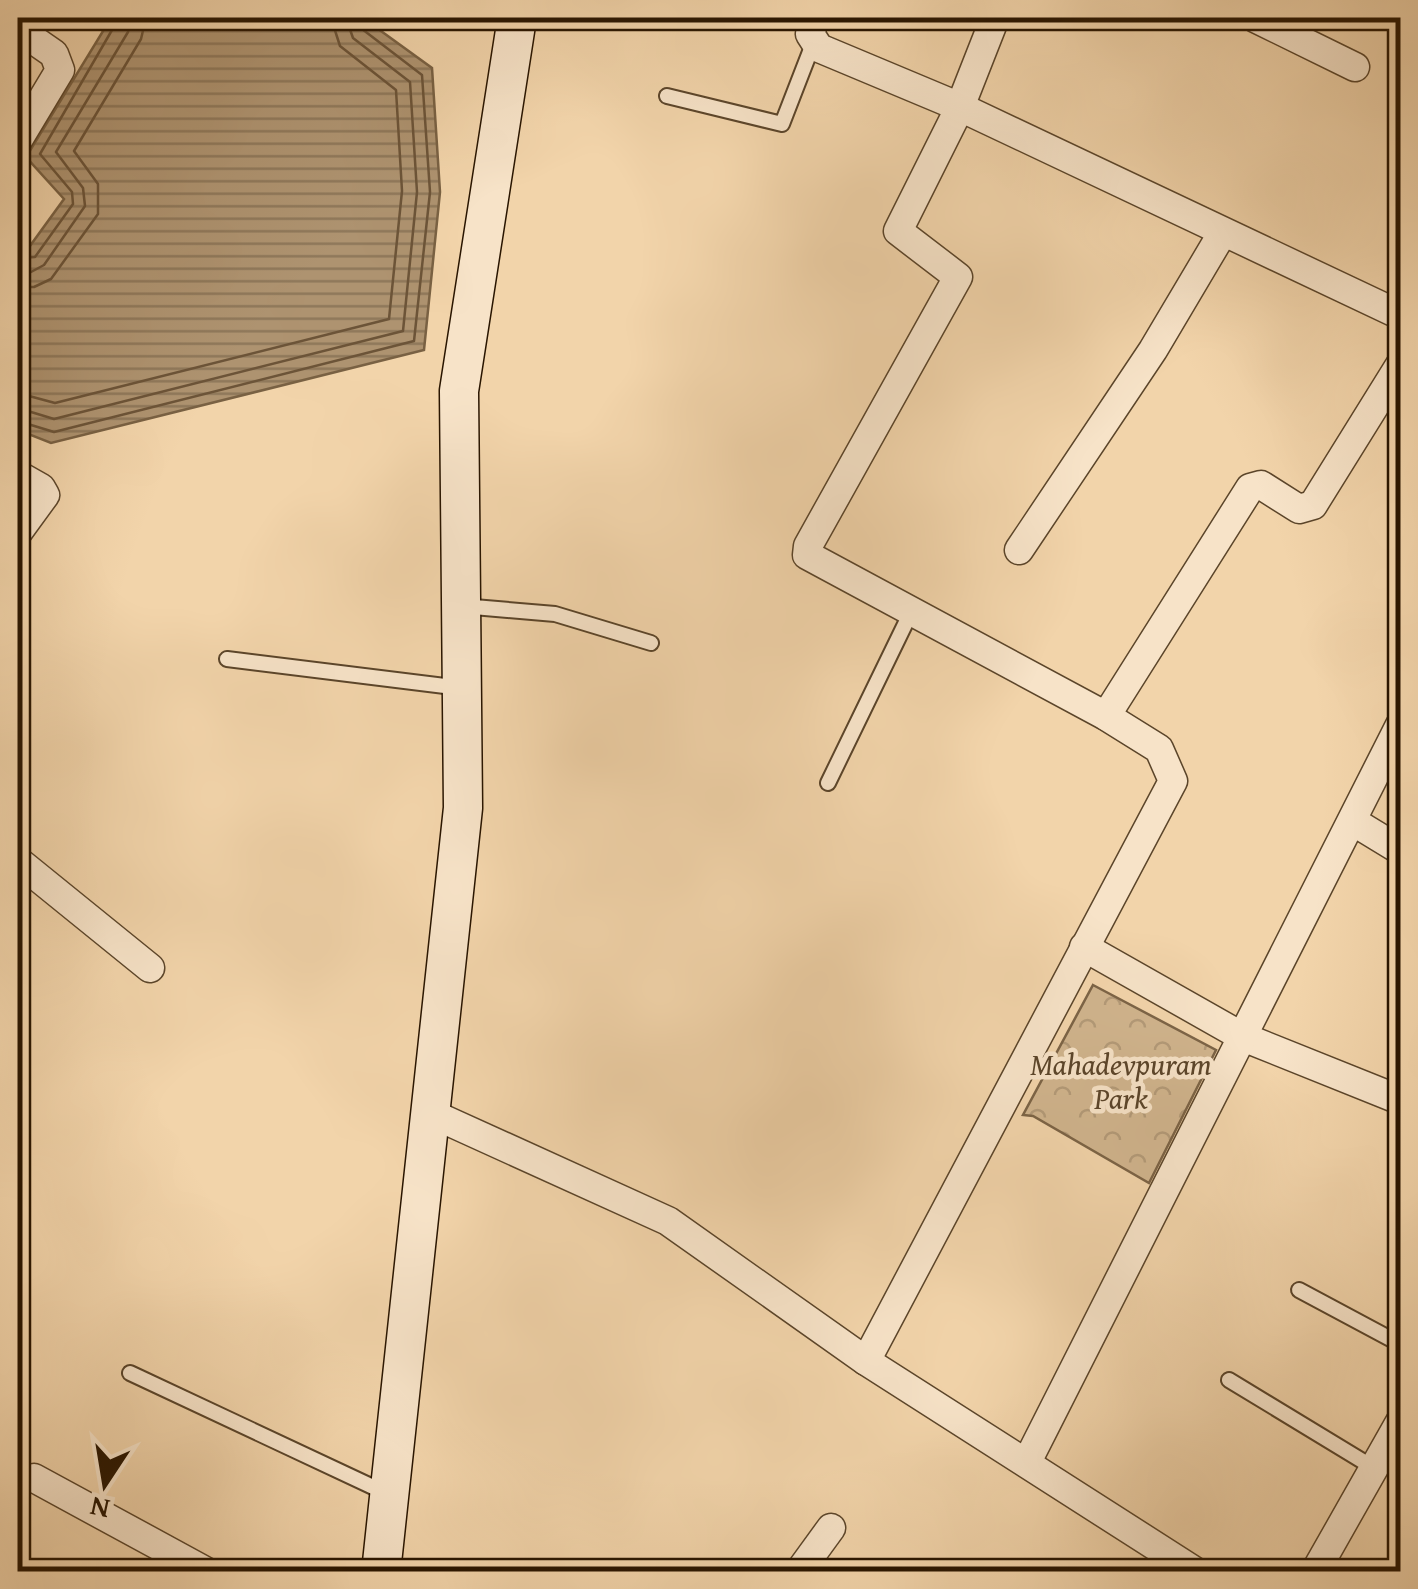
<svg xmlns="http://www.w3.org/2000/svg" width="1418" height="1589" font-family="'Gentium Book Plus',serif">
	<defs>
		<pattern id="park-crowns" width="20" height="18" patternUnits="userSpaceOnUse" patternTransform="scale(2.5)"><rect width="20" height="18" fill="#d0b48d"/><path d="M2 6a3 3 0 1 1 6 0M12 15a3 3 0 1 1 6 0" fill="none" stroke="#b39a78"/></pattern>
		<pattern id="water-rules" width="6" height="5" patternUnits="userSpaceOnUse" patternTransform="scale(2.5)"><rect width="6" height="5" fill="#ae9370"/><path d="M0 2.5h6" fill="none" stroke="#8e775a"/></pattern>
	</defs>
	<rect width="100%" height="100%" fill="#f2d4aa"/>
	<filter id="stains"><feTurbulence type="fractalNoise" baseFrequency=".002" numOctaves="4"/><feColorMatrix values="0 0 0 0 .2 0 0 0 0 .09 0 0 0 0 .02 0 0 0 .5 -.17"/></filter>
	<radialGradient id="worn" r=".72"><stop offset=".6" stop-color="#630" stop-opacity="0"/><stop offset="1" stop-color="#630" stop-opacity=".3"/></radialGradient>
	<!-- park -->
	<path fill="url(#park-crowns)" stroke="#7c6446" stroke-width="2.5" d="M1093,985L1216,1050L1149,1183L1033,1116L1023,1115Z"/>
	<!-- water -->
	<path fill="url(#water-rules)" stroke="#796143" stroke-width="2.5" d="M111,18H363L432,68L440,192L424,350L51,443L18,430V248L27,250L64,199L26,157Z"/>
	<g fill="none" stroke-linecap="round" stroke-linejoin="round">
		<!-- shore -->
		<g stroke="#6c5438" stroke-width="2.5">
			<path d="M18,258L35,257L73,204L72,192L40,154L119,18"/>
			<path d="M18,272H31L44,265L85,206L83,188L56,152L128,32L131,18"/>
			<path d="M18,287H34L51,279L98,214V184L74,151L141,39L146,18"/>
			<path d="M18,393L55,403L389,319L402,191L396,90L340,46L331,18"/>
			<path d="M18,408L54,419L403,331L417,192L410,82L353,38L346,18"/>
			<path d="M18,421L54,432L414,341L430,192L422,75L362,29L359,18"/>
		</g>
		<!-- lane casing -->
		<g stroke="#5b452a" stroke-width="18">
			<g id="lane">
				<path d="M667,96L782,124L813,44"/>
				<path d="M462,606L555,614L651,643"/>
				<path d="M227,659L461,688"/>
				<path d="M828,783L912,610"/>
				<path d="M1299,1290L1400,1344"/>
				<path d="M130,1373L388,1494"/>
				<path d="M1229,1380L1374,1468"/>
			</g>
		</g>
		<!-- street casing -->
		<g stroke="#5b452a" stroke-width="31">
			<g id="street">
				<path d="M815,18L810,34L819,48L960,107L1400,315"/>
				<path d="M1255,18L1355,67"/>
				<path d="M18,29L54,54L60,70L18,140"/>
				<path d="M18,475L41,488L45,495L18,532"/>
				<path d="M1019,550L1153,350L1223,232"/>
				<path d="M1106,716L1250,488L1261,485L1299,509L1313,505L1400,365"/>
				<path d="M1354,822L1400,850"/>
				<path d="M18,861L150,968"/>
				<path d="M1084,947L1243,1037L1400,1100"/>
				<path d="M430,1113L668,1221L866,1361L1196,1572"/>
				<path d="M866,1361L1173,781L1159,749L1106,716L807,555L808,546L958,277L898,231L960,107L995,18"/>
				<path d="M1027,1462L1400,725"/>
				<path d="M34,1478L207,1572"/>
				<path d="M799,1572L831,1528"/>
				<path d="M1315,1572L1400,1422"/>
			</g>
		</g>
		<!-- secondary casing -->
		<g stroke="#291500" stroke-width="41">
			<path id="secondary" d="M381,1572L463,808L459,391L517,18"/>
		</g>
		<!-- lane -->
		<use href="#lane" stroke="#f7e3c8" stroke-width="14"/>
		<!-- street -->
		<use href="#street" stroke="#f7e3c8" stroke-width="28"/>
		<!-- secondary -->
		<use href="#secondary" stroke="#f7e3c8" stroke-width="38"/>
	</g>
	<g text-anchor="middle" stroke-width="9" stroke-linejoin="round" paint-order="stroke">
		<!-- park labels -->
		<g font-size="30" font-style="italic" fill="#5b452a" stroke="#f7e3c8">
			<text x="1121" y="1075">Mahadevpuram<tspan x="1121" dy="34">Park</tspan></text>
		</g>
	</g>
	<!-- margin -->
	<rect width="1418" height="1589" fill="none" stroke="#f2d4aa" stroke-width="60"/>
	<rect x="20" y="20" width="1378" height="1549" fill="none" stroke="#291500" stroke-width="5"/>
	<rect x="30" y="30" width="1358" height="1529" fill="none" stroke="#291500" stroke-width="2.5"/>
	<!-- north arrow -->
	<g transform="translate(105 1484) rotate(192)" stroke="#f7e3c8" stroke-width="8" paint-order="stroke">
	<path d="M0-8L18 38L0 25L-18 38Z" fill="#291500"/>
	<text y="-15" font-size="28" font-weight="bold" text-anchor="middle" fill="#291500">N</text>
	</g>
	<rect width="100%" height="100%" filter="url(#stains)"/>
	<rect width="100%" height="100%" fill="url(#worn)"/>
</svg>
